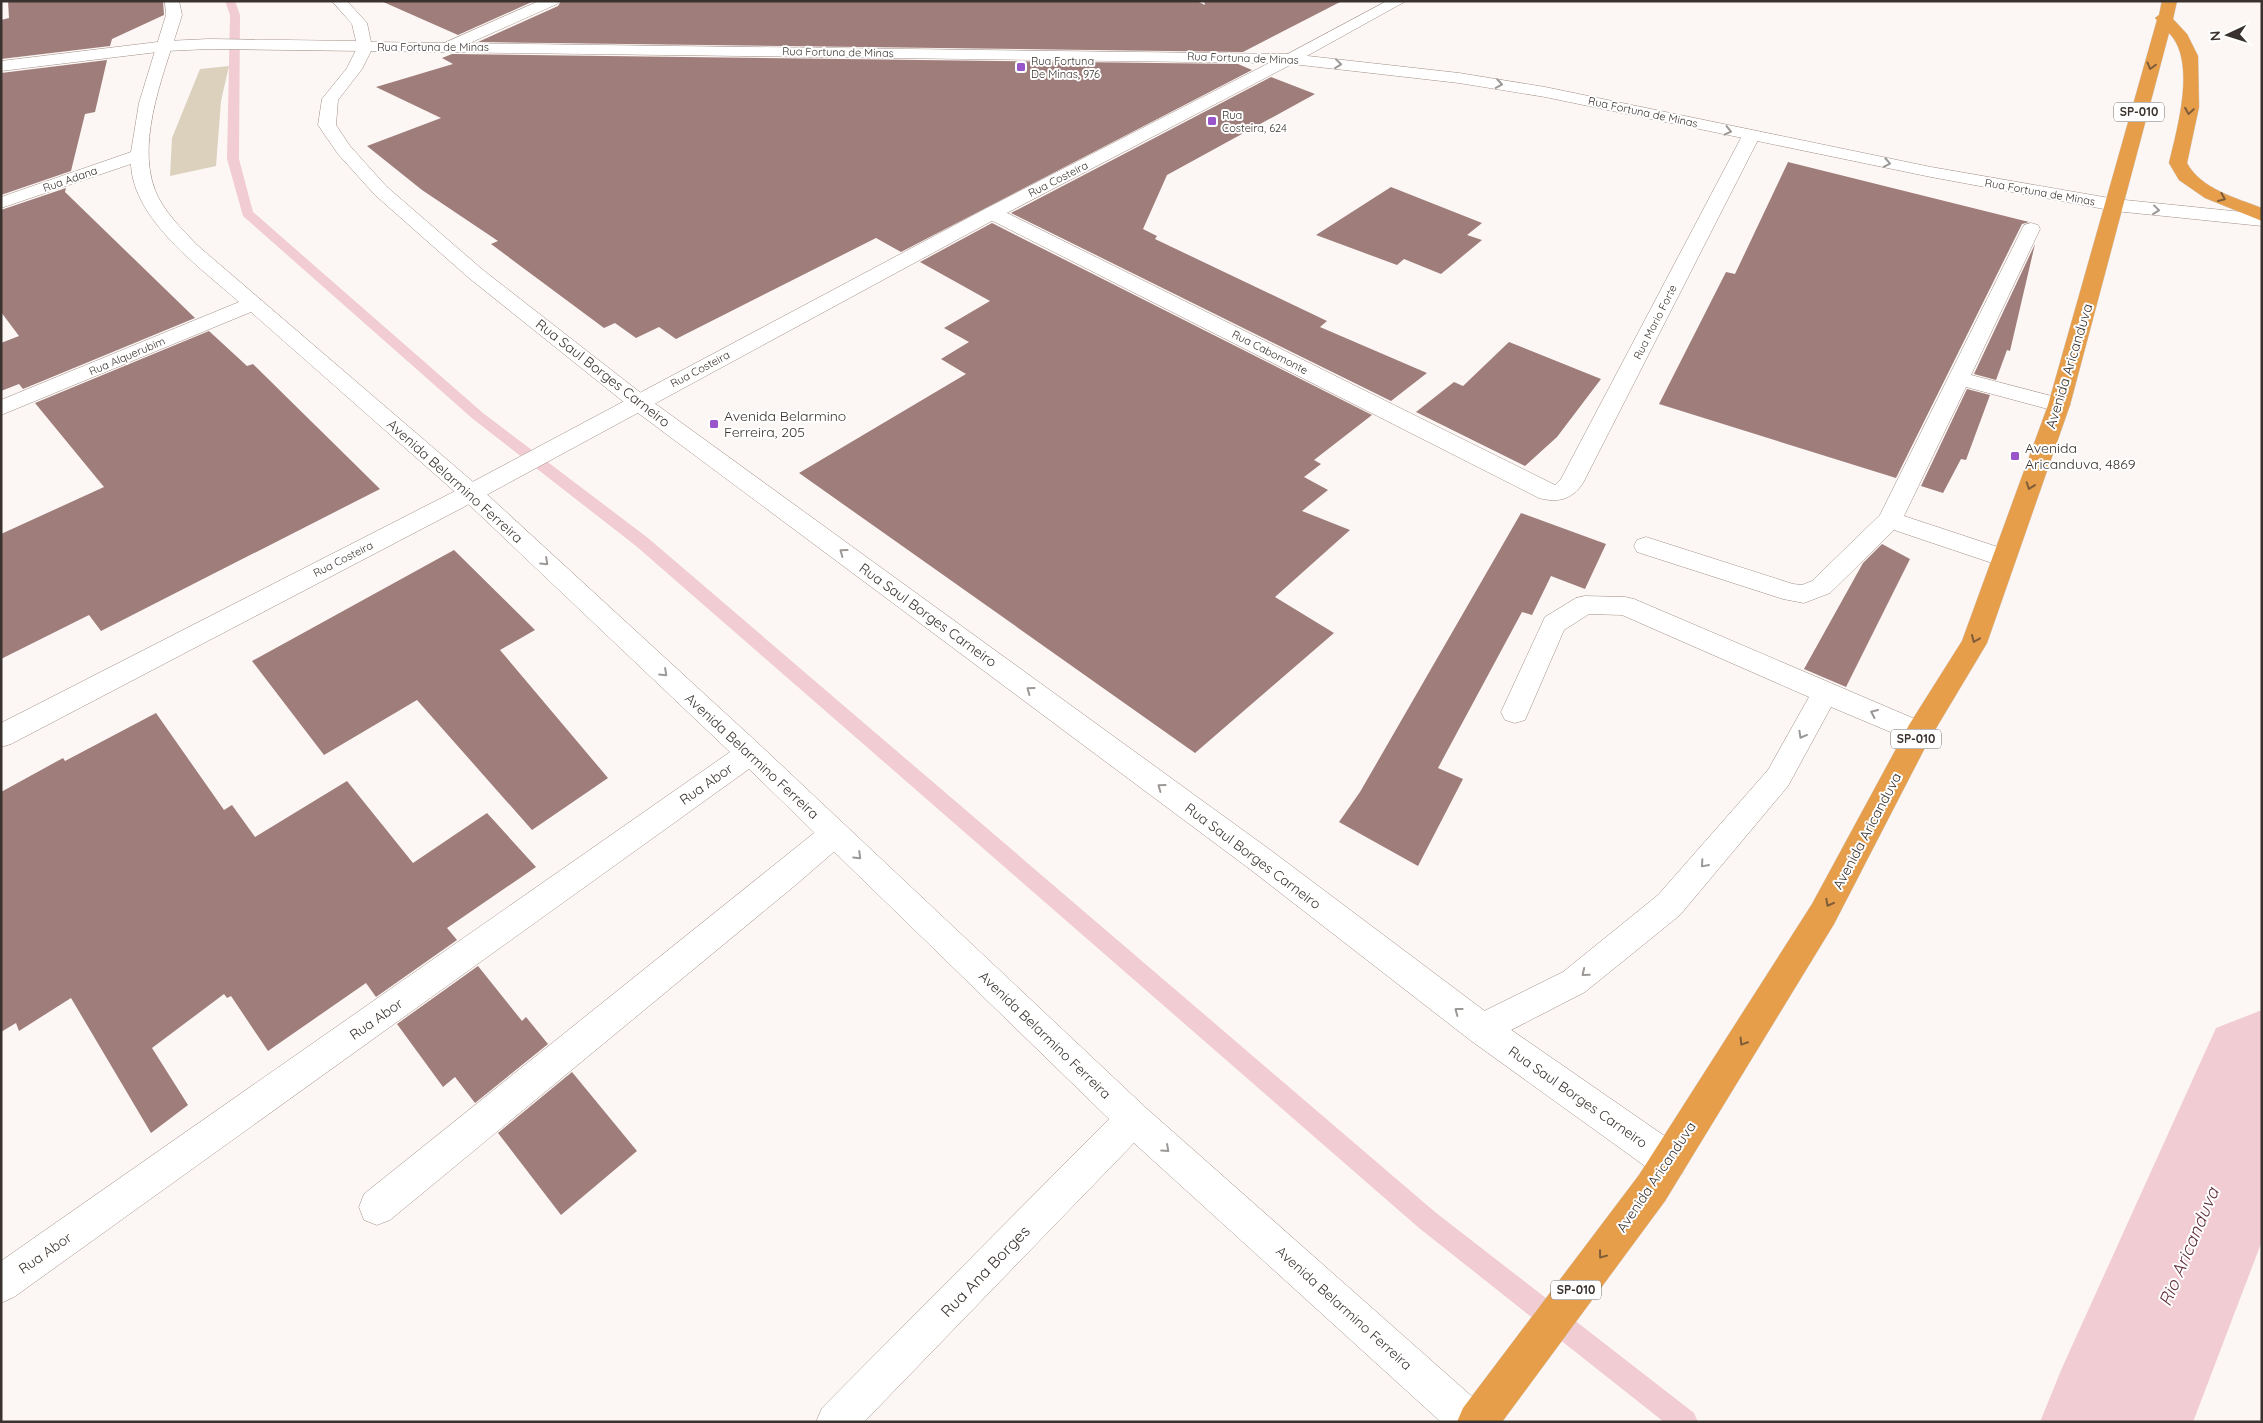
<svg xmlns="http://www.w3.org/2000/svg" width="2263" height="1423" font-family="Quicksand,sans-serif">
	<rect width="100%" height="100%" fill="#fcf7f5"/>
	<!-- green -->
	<path fill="#dcd1bc" d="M229,66L221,101L216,166L170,176L172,138L200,69Z"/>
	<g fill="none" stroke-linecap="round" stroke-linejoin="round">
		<!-- stream -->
		<path fill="#f1ccd3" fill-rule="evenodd" d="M225,1H235L240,15L239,159L253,212L483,413L648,538L1435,1212L1694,1413L1698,1422H1664L1419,1228L636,546L473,419L243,216L227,159L230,15Z"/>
		<!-- river -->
		<path fill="#f1ccd3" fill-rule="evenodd" d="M2262,1010V1241L2193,1422H2040L2062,1368L2216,1028Z"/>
	</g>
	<!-- building -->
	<g fill="#9f7d7a">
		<path d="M8,1H163L164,15L112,39L110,46L1,59V20L9,18Z"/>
		<path d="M381,1H534L458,35Z"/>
		<path d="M561,1H1197L1205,5L1204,1H1342L1243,52L478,42L558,6Z"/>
		<path d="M452,54L1238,64L1252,70L901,252L876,238L676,339L659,327L636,338L615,323L604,328L491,244L498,241L422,190L367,146L441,118L376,87L453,64L442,58Z"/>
		<path d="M107,60L95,112L85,114L71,171L1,195V73Z"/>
		<path d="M1271,77L1315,94L1167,175L1143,229L1157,236L1155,239L1327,321L1320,327L1427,373L1391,401L1011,213Z"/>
		<path d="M1788,162L2029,222L2022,224L1896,478L1659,404L1726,272L1735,274Z"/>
		<path d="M1391,187L1482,223L1467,235L1482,240L1441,274L1404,259L1397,265L1316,235Z"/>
		<path d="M66,188L65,192L195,318L23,389L19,384L1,391V343L19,336L1,312V210Z"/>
		<path d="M992,223L1372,415L1314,460L1321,464L1304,477L1328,490L1302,511L1350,530L1275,597L1334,633L1195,753L799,473L966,374L941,359L969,342L944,328L990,301L920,262Z"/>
		<path d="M2035,244L2010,351L2007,350L1996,380L1974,374Z"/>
		<path d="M209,331L247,366L253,364L380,489L101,631L89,615L1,659V534L104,487L35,403Z"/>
		<path d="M1509,342L1601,379L1557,437L1525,466L1416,412L1454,382L1463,386Z"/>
		<path d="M1967,389L1990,395L1966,460L1961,459L1943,493L1921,486Z"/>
		<path d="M1521,513L1606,544L1585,589L1551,576L1532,615L1522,612L1438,768L1463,779L1418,866L1339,822L1360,792Z"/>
		<path d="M1882,544L1910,559L1846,687L1804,669L1863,563Z"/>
		<path d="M454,550L535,630L500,650L608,778L532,830L417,700L324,755L252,661Z"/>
		<path d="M156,713L224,810L232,805L255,837L347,781L413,863L487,813L536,867L447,928L457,940L376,997L366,983L268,1051L231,996L227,998L224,994L152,1048L188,1105L151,1133L71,998L19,1031L16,1023L1,1032V792L63,758L65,761Z"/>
		<path d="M478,966L522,1021L526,1017L548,1044L475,1103L455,1077L443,1087L397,1024Z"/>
		<path d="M572,1072L637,1151L561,1215L498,1133Z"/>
	</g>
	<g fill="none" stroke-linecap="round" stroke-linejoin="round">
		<!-- service casing -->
		<g stroke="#a28e85" stroke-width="1">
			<g id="service">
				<path d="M2031,223L2038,225L2040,229L1971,375L2067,400L2070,405L2067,410L2059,412L1966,387L1904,516L2013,552L2016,558L2013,564L2004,567L1894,530L1830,593L1804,603L1783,599L1637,552L1634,546L1637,540L1646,537L1793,584L1802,585L1812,581L1880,515L2022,229L2024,225Z"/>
				<path d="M1585,596L1625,597L1634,599L1929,725L1933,733L1929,741L1919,744L1831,707L1788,786L1680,915L1585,992L1482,1045L1470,1040L1465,1029L1470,1018L1563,972L1658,895L1768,770L1809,697L1622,615L1589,614L1564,630L1525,720L1515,723L1505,720L1501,712L1545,617L1576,598Z"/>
				<path d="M834,822L844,825L849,834L844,843L798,883L390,1220L377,1225L364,1220L359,1207L364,1194L824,825Z"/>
			</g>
		</g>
		<!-- minor casing -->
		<g stroke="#a28e85" stroke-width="1">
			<g id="minor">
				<path d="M165,1H179L182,15C167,66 135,138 155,190C163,211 182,229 197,245L479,487L760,745L1145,1107L1485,1408L1491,1422H1441L1134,1143L864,1422H816L822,1408L1109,1119L749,769L14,1297L1,1303V1261L730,752L463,499L251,312L1,415V400L239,302C201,268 133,220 131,164L1,208V197L131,152L139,103L166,15Z"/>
				<path d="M539,1H559L557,4L454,50H442L440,47L442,44Z"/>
				<path d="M1387,1H1406L1296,62H1284L1282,59L1284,56Z"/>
				<path d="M365,42L371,44L373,47L362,69L338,100L336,125L350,146L387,187L483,270L646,397L1273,852L1494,1018L1682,1148L1687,1161L1682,1174L1669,1179L1656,1174L1470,1040L1251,870L630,407L469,278L375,195L338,154L318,125L322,99L347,68L359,44Z"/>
				<path d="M1751,131L1757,132L1760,136L1583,483C1572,500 1557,503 1539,498L985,217L983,213L985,209L992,207L999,209L1555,485L1561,479L1742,136L1745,132Z"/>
			</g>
		</g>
		<!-- tertiary casing -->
		<g stroke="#a28e85" stroke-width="1">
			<path id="tertiary" d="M332,1H347L367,23L371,42L1290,54L1459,73L1545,87L1931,167L2115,199L2262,214V226L2115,211L1931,177L1545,97L1459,83L1292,64L999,217L479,499L11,744L1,747V723L463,487L985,209L1269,63L209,49L166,51L1,71V61L166,41L209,39L356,41L352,24Z"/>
		</g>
		<!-- trunk casing -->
		<g stroke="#d4d2d1" stroke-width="1">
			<path id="trunk" d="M2162,1H2177L2173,19L2187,34L2198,56L2199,107L2187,163C2201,189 2236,198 2262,208V221L2205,198L2179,180L2169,163C2177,129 2197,61 2169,33L2070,405L1987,643L1929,740L1834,924L1665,1201L1502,1422H1457L1463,1408L1639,1175L1812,904L1909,725L1962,641L2048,405L2157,20L2155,18L2159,15Z"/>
		</g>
		<!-- service -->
		<use href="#service" fill="#fff" fill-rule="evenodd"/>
		<!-- minor -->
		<use href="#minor" fill="#fff" fill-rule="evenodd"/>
		<!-- tertiary -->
		<use href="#tertiary" fill="#fff" fill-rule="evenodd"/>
		<!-- trunk -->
		<use href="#trunk" fill="#e69e4a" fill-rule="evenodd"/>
	</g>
	<!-- one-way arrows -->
	<defs><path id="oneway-chevron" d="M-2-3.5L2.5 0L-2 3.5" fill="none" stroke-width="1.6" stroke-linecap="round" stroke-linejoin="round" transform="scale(1.25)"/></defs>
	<g stroke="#9c9896">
		<use href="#oneway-chevron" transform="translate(1338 64) rotate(6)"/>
		<use href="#oneway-chevron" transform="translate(1499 84) rotate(9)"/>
		<use href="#oneway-chevron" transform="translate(1728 131) rotate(13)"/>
		<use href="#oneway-chevron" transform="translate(1887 163) rotate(11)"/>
		<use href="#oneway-chevron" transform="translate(2156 210) rotate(7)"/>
		<use href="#oneway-chevron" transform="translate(843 552) rotate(-144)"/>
		<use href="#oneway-chevron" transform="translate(545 562) rotate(43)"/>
		<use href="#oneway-chevron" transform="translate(664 673) rotate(43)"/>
		<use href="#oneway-chevron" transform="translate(1030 690) rotate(-144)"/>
		<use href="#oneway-chevron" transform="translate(1874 713) rotate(-156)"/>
		<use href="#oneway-chevron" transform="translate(1802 735) rotate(119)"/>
		<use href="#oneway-chevron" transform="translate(1161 787) rotate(-144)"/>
		<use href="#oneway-chevron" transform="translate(858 856) rotate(44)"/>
		<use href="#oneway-chevron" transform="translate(1704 864) rotate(131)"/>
		<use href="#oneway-chevron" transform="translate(1585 973) rotate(141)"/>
		<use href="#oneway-chevron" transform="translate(1458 1011) rotate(-143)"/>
		<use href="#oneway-chevron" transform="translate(1166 1149) rotate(42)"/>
	</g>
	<g stroke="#7f5d39">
		<use href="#oneway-chevron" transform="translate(2151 66) rotate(105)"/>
		<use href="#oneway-chevron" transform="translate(2189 111) rotate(99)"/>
		<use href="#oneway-chevron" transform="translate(2222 198) rotate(23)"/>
		<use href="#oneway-chevron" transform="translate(2030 486) rotate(109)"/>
		<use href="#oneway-chevron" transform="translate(1975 639) rotate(113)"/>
		<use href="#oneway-chevron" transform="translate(1829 903) rotate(118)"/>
		<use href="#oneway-chevron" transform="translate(1743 1042) rotate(122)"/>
		<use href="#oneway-chevron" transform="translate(1602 1255) rotate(127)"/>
	</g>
	<!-- markers -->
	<g fill="#9956cb" stroke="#fff" stroke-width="2">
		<rect x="1016" y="62" width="10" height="10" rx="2.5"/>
		<rect x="1207" y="116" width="10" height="10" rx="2.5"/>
		<rect x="709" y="419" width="10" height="10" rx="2.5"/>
		<rect x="2010" y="451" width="10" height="10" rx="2.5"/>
	</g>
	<g text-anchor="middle" stroke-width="4" stroke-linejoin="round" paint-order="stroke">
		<!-- far-street labels -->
		<g font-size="11" fill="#3a322e" stroke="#fff">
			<text x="433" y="51">Rua Fortuna de Minas</text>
			<text transform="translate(838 52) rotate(1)" y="4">Rua Fortuna de Minas</text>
			<text transform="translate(1243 58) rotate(2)" y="4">Rua Fortuna de Minas</text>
			<text transform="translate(1643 112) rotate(12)" y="4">Rua Fortuna de Minas</text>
			<text transform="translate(70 179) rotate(-19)" y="4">Rua Adana</text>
			<text transform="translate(1058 179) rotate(-27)" y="4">Rua Costeira</text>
			<text transform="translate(2040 192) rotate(10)" y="4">Rua Fortuna de Minas</text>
			<text transform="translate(1655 322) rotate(-63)" y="4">Rua Mario Forte</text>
			<text transform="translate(1270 352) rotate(27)" y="4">Rua Cabomonte</text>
			<text transform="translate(127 356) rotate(-23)" y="4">Rua Alquerubim</text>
			<text transform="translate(700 369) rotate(-28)" y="4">Rua Costeira</text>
			<text transform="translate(343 559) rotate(-27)" y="4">Rua Costeira</text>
		</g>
		<!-- far-poi labels -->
		<g font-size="11" fill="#3a322e" stroke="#fff" text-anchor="start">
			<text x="1031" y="65">Rua Fortuna<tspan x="1031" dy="13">De Minas, 976</tspan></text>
			<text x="1222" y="119">Rua<tspan x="1222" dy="13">Costeira, 624</tspan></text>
		</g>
		<!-- shield labels -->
		<g fill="#fff" stroke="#75706d" stroke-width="1">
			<rect x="2114" y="102.5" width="50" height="19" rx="4"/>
			<rect x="1891" y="729.5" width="50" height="19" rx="4"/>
			<rect x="1551" y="1280.5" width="50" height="19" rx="4"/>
		</g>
		<g font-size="12" font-weight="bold" fill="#3a322e">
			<text x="2139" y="116">SP-010</text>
			<text x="1916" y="743">SP-010</text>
			<text x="1576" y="1294">SP-010</text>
		</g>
		<!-- street labels -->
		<g font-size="14" fill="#3a322e" stroke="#fff">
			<text transform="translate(2069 366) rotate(-73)" y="5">Avenida Aricanduva</text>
			<text transform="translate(603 373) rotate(38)" y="5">Rua Saul Borges Carneiro</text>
			<text transform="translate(455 481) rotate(42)" y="5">Avenida Belarmino Ferreira</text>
			<text transform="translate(928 615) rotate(36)" y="5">Rua Saul Borges Carneiro</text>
			<text transform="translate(752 756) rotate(43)" y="5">Avenida Belarmino Ferreira</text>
			<text transform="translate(706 784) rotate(-35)" y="5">Rua Abor</text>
			<text transform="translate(1867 831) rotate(-62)" y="5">Avenida Aricanduva</text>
			<text transform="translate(1253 856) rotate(37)" y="5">Rua Saul Borges Carneiro</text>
			<text transform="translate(376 1019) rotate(-35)" y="5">Rua Abor</text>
			<text transform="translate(1045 1035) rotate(44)" y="5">Avenida Belarmino Ferreira</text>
			<text transform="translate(1578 1097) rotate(35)" y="5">Rua Saul Borges Carneiro</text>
			<text transform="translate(1656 1177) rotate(-56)" y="5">Avenida Aricanduva</text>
			<text transform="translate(45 1253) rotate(-35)" y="5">Rua Abor</text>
			<text transform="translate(1344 1308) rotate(42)" y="5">Avenida Belarmino Ferreira</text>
		</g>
		<!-- poi labels -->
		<g font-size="14" fill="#3a322e" stroke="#fff" text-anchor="start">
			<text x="724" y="421">Avenida Belarmino<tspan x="724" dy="16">Ferreira, 205</tspan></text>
			<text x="2025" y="453">Avenida<tspan x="2025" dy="16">Aricanduva, 4869</tspan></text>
		</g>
		<!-- near-street labels -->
		<g font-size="16" fill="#3a322e" stroke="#fff">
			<text transform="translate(985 1271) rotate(-46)" y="6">Rua Ana Borges</text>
		</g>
		<!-- near-water labels -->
		<g font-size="18" font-style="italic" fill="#602f3b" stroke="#fff">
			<text transform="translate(2189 1247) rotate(-67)" y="6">Rio Aricanduva</text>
		</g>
	</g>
	<!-- border -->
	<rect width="2263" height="1423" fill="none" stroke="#3a322e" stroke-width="5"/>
	<!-- north arrow -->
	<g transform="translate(2228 35) rotate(266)" stroke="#ffffff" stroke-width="4" paint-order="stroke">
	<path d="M0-4L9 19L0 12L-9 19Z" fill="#3a322e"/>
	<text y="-8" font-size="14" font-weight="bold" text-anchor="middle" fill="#3a322e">N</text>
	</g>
</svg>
